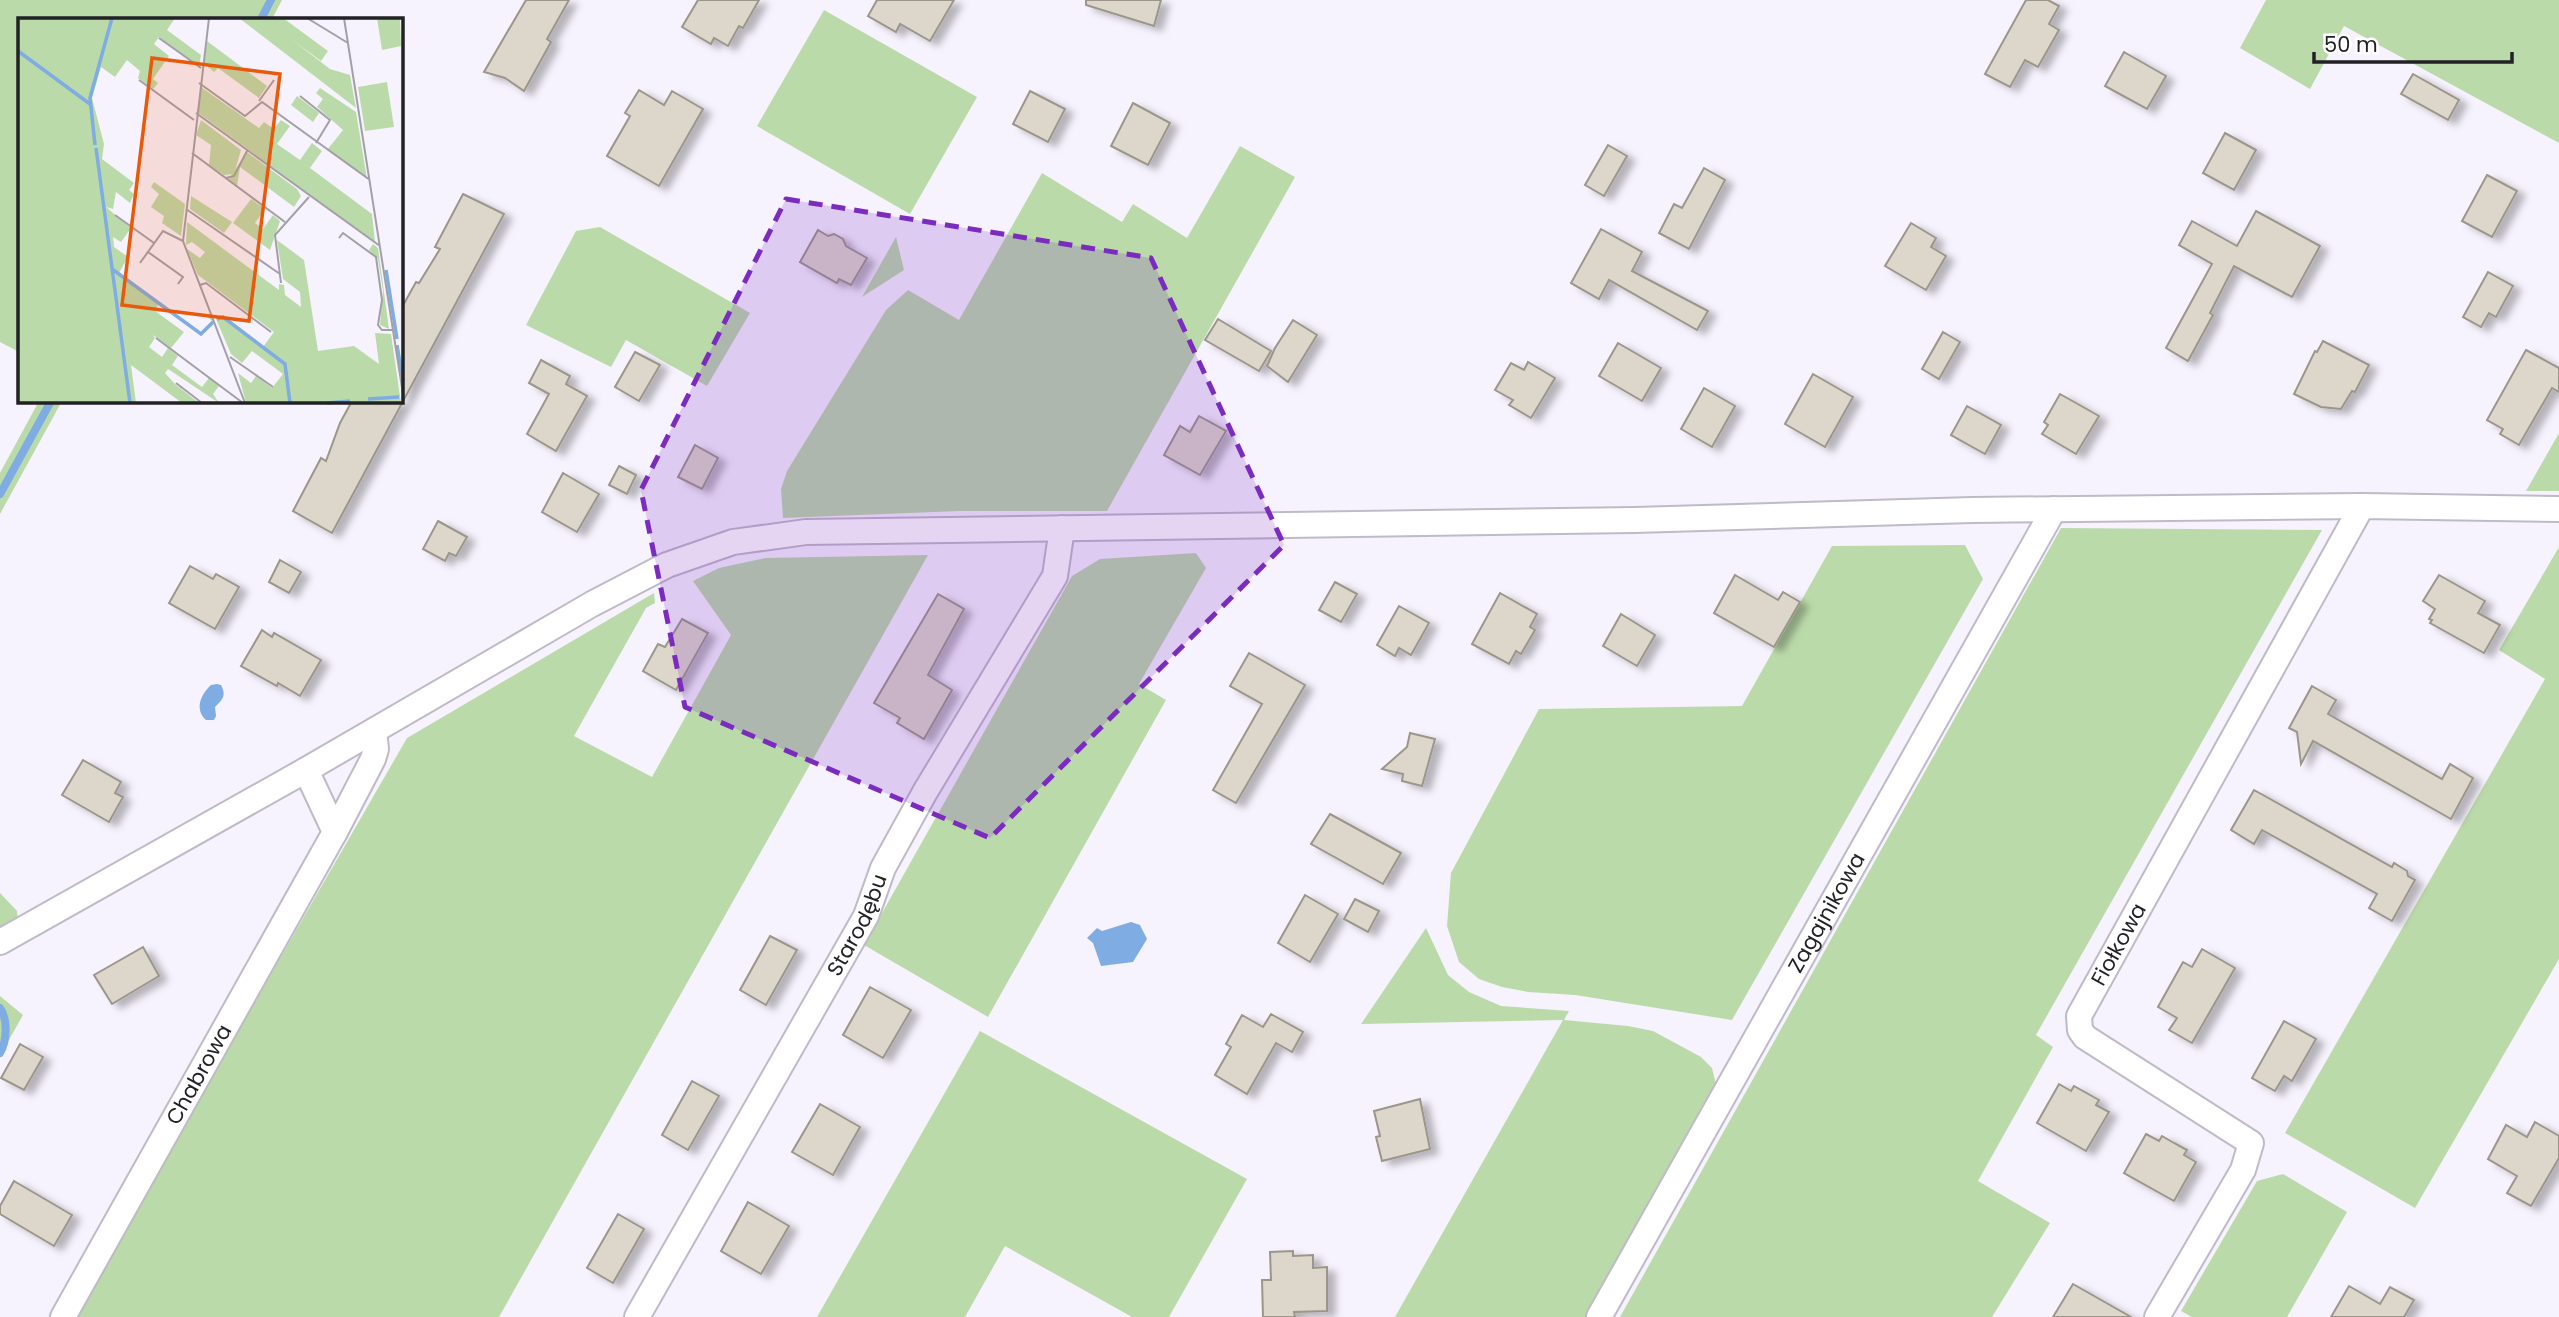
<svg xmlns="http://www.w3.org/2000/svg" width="2559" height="1317" font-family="Poppins,sans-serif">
	<defs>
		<filter id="shadow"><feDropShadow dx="8" dy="4.5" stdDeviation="3.5" flood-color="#0004"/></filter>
	</defs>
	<rect width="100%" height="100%" fill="#f7f3fe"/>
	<!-- green -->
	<g fill="#bbdaaa">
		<path d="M0,0H282L272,19H19V352L0,342Z"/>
		<path d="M2266,0H2559V143L2344,26L2310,89L2240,48Z"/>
		<path d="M824,10L977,97L910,214L757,126Z"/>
		<path d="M1240,146L1295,177L1107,511H960L783,518L781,489L787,471L886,310L908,290L959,320L1042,173L1122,222L1133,204L1187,238Z"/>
		<path d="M600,227L750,313L707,386L626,340L611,367L526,325L576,231Z"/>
		<path d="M896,237L904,270L862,297Z"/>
		<path d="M39,401H62L0,514V473Z"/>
		<path d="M2559,433V491H2526Z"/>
		<path d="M2061,528L2322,530L2036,1035L2053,1047L1978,1181L2050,1223L1992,1317H1620Z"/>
		<path d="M1965,545L1983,579L1732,1020L1575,995L1528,992L1502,987L1479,979L1459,962L1447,926L1451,873L1539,709L1742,706L1832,546Z"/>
		<path d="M2559,547V959L2415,1208L2285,1133L2545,679L2499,650Z"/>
		<path d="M1196,553L1206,568L1139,684L1166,700L988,1017L864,945L1072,576L1100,559Z"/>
		<path d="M928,555L499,1317H73L407,738L654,593L655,603L646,608L574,736L652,777L731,635L693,581L719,568L765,558Z"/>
		<path d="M0,893L17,911L18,920L0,930Z"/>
		<path d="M1426,928L1448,975L1469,992L1501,1006L1569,1011L1564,1020L1628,1026L1653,1031L1701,1057L1712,1068L1716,1084L1587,1317H1395L1563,1020L1361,1024Z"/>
		<path d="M0,996L23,1015L0,1056Z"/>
		<path d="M980,1031L1247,1179L1169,1317H1132L1005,1246L965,1317H817Z"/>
		<path d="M2283,1174L2347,1212L2287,1317H2192L2181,1311L2257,1181Z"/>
	</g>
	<!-- water -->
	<g fill="#7face2">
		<path d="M217,684L221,685C227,696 222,700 215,707L216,716L214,720H206C194,709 201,694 211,685Z"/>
		<path d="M1131,922L1140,925L1147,939L1133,962L1101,966L1093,943L1087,938L1097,928L1102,931Z"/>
	</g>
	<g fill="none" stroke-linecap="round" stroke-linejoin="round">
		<!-- stream -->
		<g stroke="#7face2" stroke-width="8">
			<path d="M261,19L271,0"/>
			<path d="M0,494L51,401"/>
			<path d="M0,1008C8,1019 7,1041 0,1053"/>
		</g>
	</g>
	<!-- building -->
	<g fill="#ddd6ca" stroke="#9c968a" stroke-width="2" filter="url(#shadow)">
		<path d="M526,0H569L547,39L551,42L524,91L505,78L484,72Z"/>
		<path d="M698,0H759L743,28L739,26L728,46L714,38L711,44L682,27Z"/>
		<path d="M877,0H954L930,41L900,24L896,32L868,16Z"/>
		<path d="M1086,0H1161L1154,26L1086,5Z"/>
		<path d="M2026,0H2048L2059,6L2049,24L2059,30L2038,67L2025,60L2010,87L1985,74Z"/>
		<path d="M2124,52L2166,76L2147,109L2105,86Z"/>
		<path d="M2413,74L2459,100L2448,120L2401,94Z"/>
		<path d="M639,90L664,105L672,91L703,109L659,186L607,156L630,116L625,113Z"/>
		<path d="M1030,91L1065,109L1048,142L1013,124Z"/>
		<path d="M1133,103L1170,123L1148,165L1111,146Z"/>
		<path d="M2225,133L2256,150L2234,190L2203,173Z"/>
		<path d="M1608,145L1627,156L1604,196L1585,185Z"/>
		<path d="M1704,168L1725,180L1689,249L1659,233L1674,204L1682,208Z"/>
		<path d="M2487,175L2517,191L2492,237L2462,221Z"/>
		<path d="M463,194L504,214L332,533L293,511L321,458L326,461L340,423L352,401H401V309L416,282L419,283L440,249L435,247Z"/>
		<path d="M2256,211L2320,246L2292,297L2234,266L2210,313L2213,315L2188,361L2166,348L2212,264L2179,245L2192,221L2237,246Z"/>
		<path d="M1911,223L1936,238L1931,247L1946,256L1926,290L1885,266Z"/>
		<path d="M1601,229L1642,252L1632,271L1708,311L1697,330L1609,280L1599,299L1571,283Z"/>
		<path d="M818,230L828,236L834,234L843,239L846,246L867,258L851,285L839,279L837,283L800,262Z"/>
		<path d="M2488,272L2513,286L2496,317L2489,313L2481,327L2463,317Z"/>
		<path d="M1218,319L1271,351L1259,371L1205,340Z"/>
		<path d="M1293,320L1317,335L1288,382L1267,366L1275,348Z"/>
		<path d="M1943,332L1960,342L1939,379L1922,369Z"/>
		<path d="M2323,341L2369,365L2355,392L2352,391L2341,409L2321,407L2294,394L2315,351L2317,352Z"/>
		<path d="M1618,343L1661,368L1642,401L1599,376Z"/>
		<path d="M2526,350L2559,368V392L2552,388L2519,445L2500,434L2503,429L2487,420Z"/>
		<path d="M635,352L660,365L639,401L615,387Z"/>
		<path d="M541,360L570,376L566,384L587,396L556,451L527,434L549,394L529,383Z"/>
		<path d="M1528,362L1555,378L1531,418L1509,405L1513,400L1495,390L1511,363L1524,370Z"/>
		<path d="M1813,374L1853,397L1825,447L1785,424Z"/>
		<path d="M1704,388L1735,406L1712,447L1681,429Z"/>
		<path d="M2060,394L2099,416L2076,454L2042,434L2048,425L2044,422Z"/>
		<path d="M1967,406L2001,425L1985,454L1951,435Z"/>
		<path d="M1199,416L1226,431L1200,475L1164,455L1180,426L1190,432Z"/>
		<path d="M695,445L718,458L702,489L678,477Z"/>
		<path d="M619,466L636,475L627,494L609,485Z"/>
		<path d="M563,473L599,494L577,532L542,512Z"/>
		<path d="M438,521L467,537L456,556L449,553L445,561L423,549Z"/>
		<path d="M280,560L301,572L289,593L269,582Z"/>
		<path d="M190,566L213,579L216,574L239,587L215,629L169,603Z"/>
		<path d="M1735,575L1778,600L1783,592L1800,602L1774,647L1714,613Z"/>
		<path d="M2439,575L2485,601L2478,613L2500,625L2484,653L2430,623L2432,620L2429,619L2435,609L2423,601Z"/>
		<path d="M1335,582L1357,594L1341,622L1319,610Z"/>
		<path d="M1500,593L1537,614L1530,627L1535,630L1521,654L1516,651L1509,664L1472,644Z"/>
		<path d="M938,594L964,609L928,675L952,690L924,739L897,723L900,718L874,703Z"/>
		<path d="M1399,606L1429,623L1411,655L1399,648L1395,656L1377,645Z"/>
		<path d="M1621,614L1655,635L1637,666L1603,646Z"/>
		<path d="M682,619L708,633L676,690L643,671L658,644L665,647Z"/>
		<path d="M262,630L272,637L274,633L321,660L300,696L278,683L277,686L241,666Z"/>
		<path d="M1249,653L1305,685L1236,803L1213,790L1262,704L1230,686Z"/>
		<path d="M2312,686L2336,700L2328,714L2442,779L2450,764L2473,778L2451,819L2313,741L2301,764L2297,732L2289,728Z"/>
		<path d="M1410,733L1435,739L1422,786L1402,781L1403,774L1382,769L1407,747Z"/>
		<path d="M83,760L121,782L115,793L123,797L109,822L62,795Z"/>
		<path d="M2254,790L2392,867L2394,863L2407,871L2408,876L2415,880L2392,921L2369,908L2377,894L2262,830L2254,844L2231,830Z"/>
		<path d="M1330,814L1401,853L1383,884L1311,844Z"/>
		<path d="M1305,895L1338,914L1310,962L1278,943Z"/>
		<path d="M1355,899L1379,911L1368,932L1344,919Z"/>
		<path d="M770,936L797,950L766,1005L740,990Z"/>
		<path d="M143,947L159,976L112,1004L94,975Z"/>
		<path d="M2202,949L2235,968L2192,1043L2169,1030L2177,1018L2158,1007L2183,962L2192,967Z"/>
		<path d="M870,987L911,1010L883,1058L843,1035Z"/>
		<path d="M1271,1014L1303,1032L1292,1052L1276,1043L1247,1094L1215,1075L1231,1047L1226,1044L1242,1015L1263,1027Z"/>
		<path d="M2284,1021L2316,1039L2292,1081L2284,1076L2275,1091L2252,1078Z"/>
		<path d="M20,1044L43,1057L24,1090L1,1078Z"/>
		<path d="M692,1081L719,1096L688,1150L662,1135Z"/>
		<path d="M2059,1084L2071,1091L2074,1086L2099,1100L2096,1105L2109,1112L2086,1151L2037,1123Z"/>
		<path d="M1420,1099L1430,1149L1382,1161L1376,1137L1380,1136L1374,1111Z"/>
		<path d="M820,1104L860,1127L833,1175L792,1152Z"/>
		<path d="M2535,1122L2559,1136V1158L2531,1206L2507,1193L2517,1176L2488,1159L2506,1125L2527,1137Z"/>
		<path d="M2146,1134L2159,1141L2162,1136L2174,1143L2187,1150L2184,1155L2196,1162L2174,1201L2124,1173Z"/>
		<path d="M14,1181L72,1215L54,1246L0,1214V1206Z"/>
		<path d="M748,1202L789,1226L761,1274L721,1251Z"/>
		<path d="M618,1214L644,1229L613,1283L587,1268Z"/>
		<path d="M1293,1251V1256L1313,1255V1268L1327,1267V1311L1294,1312L1295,1317H1263L1262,1280H1271L1270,1252Z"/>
		<path d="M2073,1284L2131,1317H2053Z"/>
		<path d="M2349,1286L2380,1304L2390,1287L2414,1300L2404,1317H2331Z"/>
	</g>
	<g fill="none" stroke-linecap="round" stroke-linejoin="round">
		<!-- street casing -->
		<g stroke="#bfbac7" stroke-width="28">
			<g id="street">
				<path d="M335,832L373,759L376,749L374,731"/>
				<path d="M0,942L306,770L592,604L667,565L733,542L806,532L1635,520L1972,510L2362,506L2559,509"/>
				<path id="s1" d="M63,1317L335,832L306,770"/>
				<path id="s2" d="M637,1317L866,916L883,868L925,792L1055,576L1062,528"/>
				<path id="s3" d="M1599,1317L2054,509"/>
				<path id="s4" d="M2157,1317L2243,1170L2251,1143L2085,1037L2080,1030L2079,1016L2362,506"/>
			</g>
		</g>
		<!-- street -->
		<use href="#street" stroke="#fff" stroke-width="24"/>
	</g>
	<!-- marked area -->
	<path fill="#7b2cbf" fill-opacity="0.2" stroke="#7b2cbf" stroke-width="5" stroke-dasharray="14 9" stroke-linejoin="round" d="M786,199L1151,258L1284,545L990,838L685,707L641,490Z"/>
	<g text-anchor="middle" stroke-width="5" stroke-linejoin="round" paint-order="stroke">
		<!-- street labels -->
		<g font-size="21" fill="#222125" stroke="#fff">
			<text dy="7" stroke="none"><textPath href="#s3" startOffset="464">Zagajnikowa</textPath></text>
			<text dy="7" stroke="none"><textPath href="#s2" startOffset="450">Starodębu</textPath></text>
			<text dy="7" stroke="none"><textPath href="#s4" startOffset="500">Fiołkowa</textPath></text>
			<text dy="7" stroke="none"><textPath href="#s1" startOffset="278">Chabrowa</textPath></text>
		</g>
	</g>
	<!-- overview -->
	<g transform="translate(18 18)">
		<rect width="385" height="385" fill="#f7f3fe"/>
		<path d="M0,0H157L149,12L183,37L181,49L141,19L136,26L151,38L135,61L140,65L135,71L120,60L122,53L109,42L97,59L83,49L74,80L86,126L84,141L116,165L111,172L116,176L112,185L98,174L95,191L88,189L113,210L103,224L95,219L96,229L110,239L101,255L183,314L194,303L189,299L192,296L197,305L184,317L140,287L137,293L166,314L153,330L135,317L137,320L131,329L144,339L150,330L160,338L154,347L184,369L191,360L201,368L195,376L201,385L150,351L147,355L157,366L181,385H164L113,347L118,385H0ZM221,0H265L310,33L303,43L273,21L312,51L332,57L338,90ZM359,0H382L383,28L364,32ZM189,23L249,68L241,80L200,50L196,54L186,45ZM369,64L376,109L347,113L340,69ZM183,69L241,110L246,104L256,111L263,102L272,108L259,126L282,142L294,125L304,133L292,150L354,196L357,224L179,94ZM302,70L338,94L349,161L309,132L325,112L299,89L305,81L298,75ZM279,78L301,95L295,104L273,87ZM183,102L223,132L216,156L206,157L191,147L193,127L178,117ZM229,134L279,171L283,178L276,189L222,149L219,168L211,161ZM136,164L167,186L163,218L144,205L146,198L133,189L141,176L133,169ZM173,178L214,204L206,215L172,191ZM233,181L247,191L237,205L245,211L255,197L262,203L252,232L215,205ZM169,204L261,272V266L266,267L267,277L283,289L282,274L265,261L259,222L286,242L300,333L336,328L361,346L357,315L373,316L383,385H228L220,355L233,365L238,358L254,370L265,356L234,333L224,345L213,336L198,301L202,297L245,329L256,314L180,257L169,231L182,240L187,234L174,224L168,227ZM355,226L360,230L371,311L362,307L365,273L360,241L351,232Z" fill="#bbdaaa"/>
		<path fill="none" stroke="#7face2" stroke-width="3.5" d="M0,33L72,86M77,127L72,80L94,0M78,130L112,385M94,251L183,316L195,304M368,252L379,321M199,301L205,299L267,346L272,385M379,327L385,363M350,381L381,379M309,385L332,383"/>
		<path fill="none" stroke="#a29fa7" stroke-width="2" d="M191,0L165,223L227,385M289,0L330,25M326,0L385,376M141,20L183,50M121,62L176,102M181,65L227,98L244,84L352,162M282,78L312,102L298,125M241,83L256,62M178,95L362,228M174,135L267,204M208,160L216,158L229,133M168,191L262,256M97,197L136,225M321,220L325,215L358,239L364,282L360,307L364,312H375M130,234L165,259L160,266M122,245L145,213L165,223M263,265L257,217L291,179M182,267L188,265L253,314M138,320L225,385M212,339L255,369M158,365L184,385"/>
		<path fill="#e8590c" fill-opacity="0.15" stroke="#e8590c" stroke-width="3.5" d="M134,40L262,56L231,303L104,287Z"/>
		<rect width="385" height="385" fill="none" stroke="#222125" stroke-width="3.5"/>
	</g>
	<!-- scale -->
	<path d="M2314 52v10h198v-10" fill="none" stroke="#222125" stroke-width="3.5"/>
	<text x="2324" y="52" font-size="21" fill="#222125" stroke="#ffffff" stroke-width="5" paint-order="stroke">50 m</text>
</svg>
